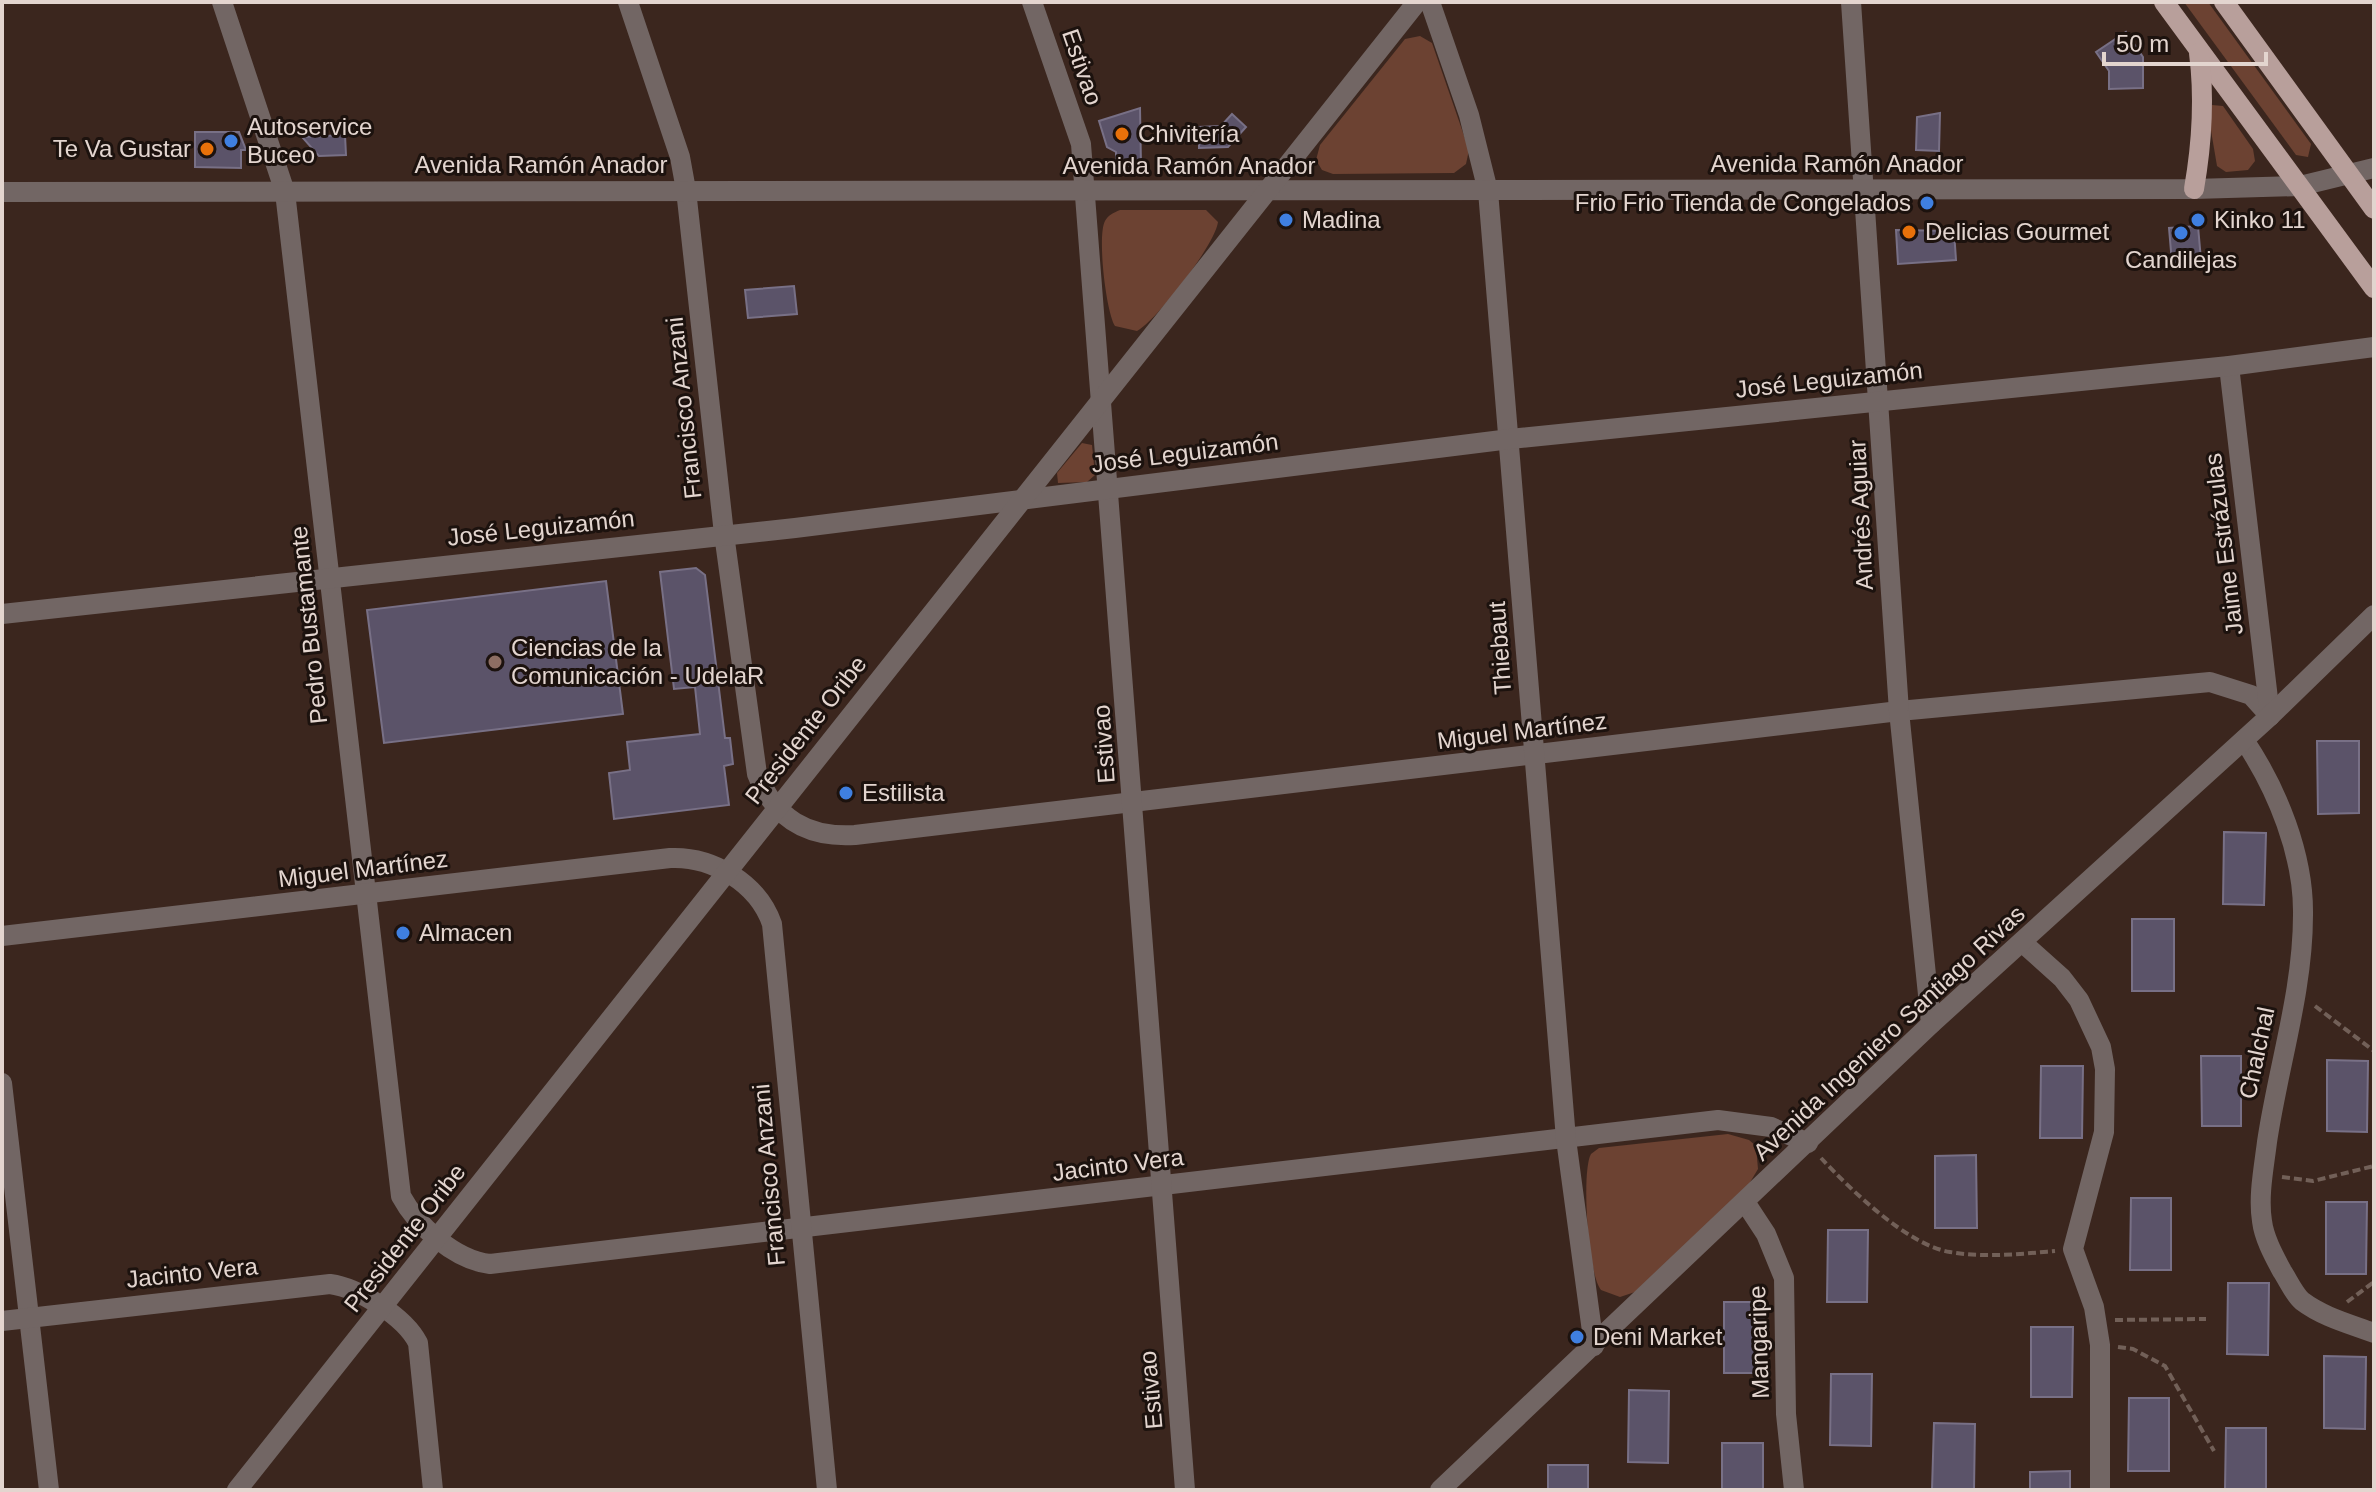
<svg xmlns="http://www.w3.org/2000/svg" width="2376" height="1492" font-family="Helvetica,sans-serif">
	<rect width="100%" height="100%" fill="#3b261e"/>
	<!-- green -->
	<g fill="#6c4232">
		<path d="M2184,2H2208L2311,144L2308,157L2296,155Z"/>
		<path d="M1420,36L1432,43L1469,150L1466,164L1454,173L1333,174L1322,170L1316,160L1320,145L1405,39Z"/>
		<path d="M2212,105L2223,106L2253,149L2255,161L2248,170L2226,172L2217,166L2208,113Z"/>
		<path d="M1120,210H1206L1218,222C1215,245 1157,320 1137,331L1115,326C1106,312 1097,236 1105,221C1108,215 1113,213 1120,210Z"/>
		<path d="M1082,443L1092,445L1095,475L1087,482L1058,483L1057,473Z"/>
		<path d="M1728,1134L1749,1140L1756,1146L1758,1169L1749,1184L1635,1292L1620,1297L1601,1290C1588,1275 1581,1171 1591,1154L1599,1148Z"/>
	</g>
	<!-- building -->
	<g fill="#5b5369" stroke="#787086" stroke-width="2">
		<path d="M2126,32L2143,57V88L2109,89V71L2096,52Z"/>
		<path d="M1140,108L1141,166H1116V152L1107,147L1099,121Z"/>
		<path d="M1940,113L1939,151L1916,150L1917,117Z"/>
		<path d="M1232,114L1246,127L1228,147L1199,148V127L1221,126Z"/>
		<path d="M195,132H239L246,150H241V168L195,167Z"/>
		<path d="M345,135L346,155L319,156L302,137Z"/>
		<path d="M2198,226L2201,260L2172,263L2169,228Z"/>
		<path d="M1896,230L1954,231L1956,260L1898,264Z"/>
		<path d="M794,286L797,314L748,318L745,290Z"/>
		<path d="M696,568L705,575L725,738H730L733,764L724,766L729,805L614,819L609,773L630,770L627,742L700,734L695,687L674,689L660,572Z"/>
		<path d="M606,581L623,714L384,743L367,610Z"/>
		<path d="M2317,741H2359V813L2318,814Z"/>
		<path d="M2224,832L2266,833L2264,905L2223,904Z"/>
		<rect x="2132" y="919" width="42" height="72"/>
		<path d="M2201,1056H2241V1126H2202Z"/>
		<path d="M2327,1060L2368,1061L2367,1132L2327,1131Z"/>
		<path d="M2041,1066H2083L2082,1138H2040Z"/>
		<path d="M1976,1155L1977,1228H1935V1156Z"/>
		<path d="M2131,1198H2171V1270H2130Z"/>
		<path d="M2326,1202H2367L2366,1274H2326Z"/>
		<path d="M1828,1230H1868L1867,1302H1827Z"/>
		<path d="M2228,1283H2269L2268,1355L2227,1354Z"/>
		<path d="M1724,1302H1764L1763,1373H1724Z"/>
		<path d="M2031,1327H2073L2072,1397H2031Z"/>
		<path d="M2324,1356L2366,1357L2365,1429L2324,1428Z"/>
		<path d="M1831,1374H1872L1871,1446L1830,1445Z"/>
		<path d="M1629,1390L1669,1391L1668,1463L1628,1462Z"/>
		<path d="M2129,1398H2169V1471H2128Z"/>
		<path d="M1934,1423L1975,1424L1974,1490H1932Z"/>
		<path d="M2226,1428H2266V1490H2225Z"/>
		<rect x="1722" y="1443" width="41" height="47"/>
		<rect x="1548" y="1465" width="40" height="25"/>
		<path d="M2070,1471V1490H2030V1472Z"/>
	</g>
	<g fill="none" stroke-linecap="round" stroke-linejoin="round">
		<!-- path -->
		<g stroke="#726058" stroke-width="4" stroke-dasharray="8 4" stroke-linecap="butt">
			<path d="M2315,1006L2374,1051"/>
			<path d="M1821,1158C1850,1189 1907,1245 1950,1252C1985,1258 2020,1254 2055,1251"/>
			<path d="M2282,1177L2313,1181L2374,1166"/>
			<path d="M2347,1302L2374,1282"/>
			<path d="M2115,1320L2206,1319"/>
			<path d="M2118,1347L2133,1349L2165,1366L2214,1451"/>
		</g>
		<!-- minor -->
		<g stroke="#726664" stroke-width="20">
			<path d="M222,2L285,192L401,1196C417,1226 455,1260 490,1264L1718,1120L1771,1127L1808,1143"/>
			<path d="M628,2L680,157L686,190L724,534L757,774C775,819 808,838 855,835L1899,711L2210,682L2251,695L2270,716"/>
			<path d="M1032,2L1081,144L1185,1490"/>
			<path d="M1430,2L1469,115L1488,191L1566,1139L1594,1346"/>
			<path d="M1851,2L1899,711L1931,1024"/>
			<path d="M2,192L2194,189L2300,186L2374,168"/>
			<path d="M2229,366L2270,716"/>
			<path d="M2,614L795,528L1510,439L2229,366L2374,347"/>
			<path d="M2244,740C2277,789 2304,855 2303,915C2303,992 2278,1067 2267,1142C2264,1167 2258,1196 2262,1221C2264,1238 2274,1256 2282,1271C2288,1280 2294,1294 2302,1301C2323,1317 2350,1324 2374,1333"/>
			<path d="M2,936L670,858C712,856 758,883 772,924L827,1490"/>
			<path d="M2023,943L2062,978L2079,1000L2101,1047L2105,1069L2104,1132L2073,1249L2094,1307L2100,1345V1490"/>
			<path d="M2,1083L49,1490"/>
			<path d="M1745,1202L1766,1234L1784,1278L1786,1414L1794,1490"/>
			<path d="M2,1321L330,1284C359,1288 405,1317 418,1343L433,1490"/>
			<path d="M237,1490L1417,2"/>
			<path d="M1440,1490L1931,1024L2270,716L2374,615"/>
		</g>
		<!-- major -->
		<g stroke="#b89f9b" stroke-width="20">
			<path d="M2164,2L2374,288"/>
			<path d="M2224,2L2374,209"/>
			<path d="M2194,189C2202,143 2205,100 2199,53"/>
		</g>
	</g>
	<!-- markers -->
	<g fill="#e8710a" stroke="#1c120e" stroke-width="3">
		<circle cx="1122" cy="134" r="8"/>
		<circle cx="207" cy="149" r="8"/>
		<circle cx="1909" cy="232" r="8"/>
	</g>
	<g fill="#3f7fe0" stroke="#1c120e" stroke-width="3">
		<circle cx="231" cy="141" r="8"/>
		<circle cx="1927" cy="203" r="8"/>
		<circle cx="1286" cy="220" r="8"/>
		<circle cx="2198" cy="220" r="8"/>
		<circle cx="2181" cy="233" r="8"/>
		<circle cx="846" cy="793" r="8"/>
		<circle cx="403" cy="933" r="8"/>
		<circle cx="1577" cy="1337" r="8"/>
	</g>
	<circle fill="#8d6e63" stroke="#1c120e" stroke-width="3" cx="495" cy="662" r="8"/>
	<g text-anchor="middle" stroke-width="6" stroke-linejoin="round" paint-order="stroke">
		<!-- street labels -->
		<g font-size="24" fill="#e3d5cf" stroke="#1c120e">
			<text transform="translate(1082 67) rotate(71)" y="8">Estivao</text>
			<text x="1837" y="172">Avenida Ramón Anador</text>
			<text x="541" y="173">Avenida Ramón Anador</text>
			<text x="1189" y="174">Avenida Ramón Anador</text>
			<text transform="translate(1829 380) rotate(-6)" y="8">José Leguizamón</text>
			<text transform="translate(684 408) rotate(-96)" y="8">Francisco Anzani</text>
			<text transform="translate(1185 453) rotate(-7)" y="8">José Leguizamón</text>
			<text transform="translate(1861 515) rotate(-93)" y="8">Andrés Aguiar</text>
			<text transform="translate(541 528) rotate(-6)" y="8">José Leguizamón</text>
			<text transform="translate(2224 544) rotate(-97)" y="8">Jaime Estrázulas</text>
			<text transform="translate(309 625) rotate(-96)" y="8">Pedro Bustamante</text>
			<text transform="translate(1500 648) rotate(-94)" y="8">Thiebaut</text>
			<text transform="translate(806 730) rotate(-52)" y="8">Presidente Oribe</text>
			<text transform="translate(1522 731) rotate(-7)" y="8">Miguel Martínez</text>
			<text transform="translate(1104 744) rotate(-94)" y="8">Estivao</text>
			<text transform="translate(363 869) rotate(-7)" y="8">Miguel Martínez</text>
			<text transform="translate(1889 1033) rotate(-43)" y="8">Avenida Ingeniero Santiago Rivas</text>
			<text transform="translate(2257 1053) rotate(-78)" y="8">Chalchal</text>
			<text transform="translate(1118 1165) rotate(-7)" y="8">Jacinto Vera</text>
			<text transform="translate(769 1175) rotate(-95)" y="8">Francisco Anzani</text>
			<text transform="translate(405 1238) rotate(-52)" y="8">Presidente Oribe</text>
			<text transform="translate(192 1273) rotate(-6)" y="8">Jacinto Vera</text>
			<text transform="translate(1759 1342) rotate(-92)" y="8">Mangaripe</text>
			<text transform="translate(1151 1390) rotate(-95)" y="8">Estivao</text>
		</g>
		<!-- poi labels -->
		<g font-size="24" fill="#e3d5cf" stroke="#1c120e" text-anchor="start">
			<text x="247" y="135">Autoservice<tspan x="247" dy="28">Buceo</tspan></text>
			<text x="1138" y="142">Chivitería</text>
			<text x="191" y="157" text-anchor="end">Te Va Gustar</text>
			<text x="1911" y="211" text-anchor="end">Frio Frio Tienda de Congelados</text>
			<text x="1302" y="228">Madina</text>
			<text x="2214" y="228">Kinko 11</text>
			<text x="1925" y="240">Delicias Gourmet</text>
			<text x="2181" y="268" text-anchor="middle">Candilejas</text>
			<text x="511" y="656">Ciencias de la<tspan x="511" dy="28">Comunicación - UdelaR</tspan></text>
			<text x="862" y="801">Estilista</text>
			<text x="419" y="941">Almacen</text>
			<text x="1593" y="1345">Deni Market</text>
		</g>
	</g>
	<!-- border -->
	<rect width="2376" height="1492" fill="none" stroke="#e3d5cf" stroke-width="8"/>
	<!-- scale -->
	<path d="M2104 52v12h162v-12" fill="none" stroke="#e3d5cf" stroke-width="4"/>
	<text x="2116" y="52" font-size="24" fill="#e3d5cf" stroke="#1c120e" stroke-width="6" paint-order="stroke">50 m</text>
</svg>
